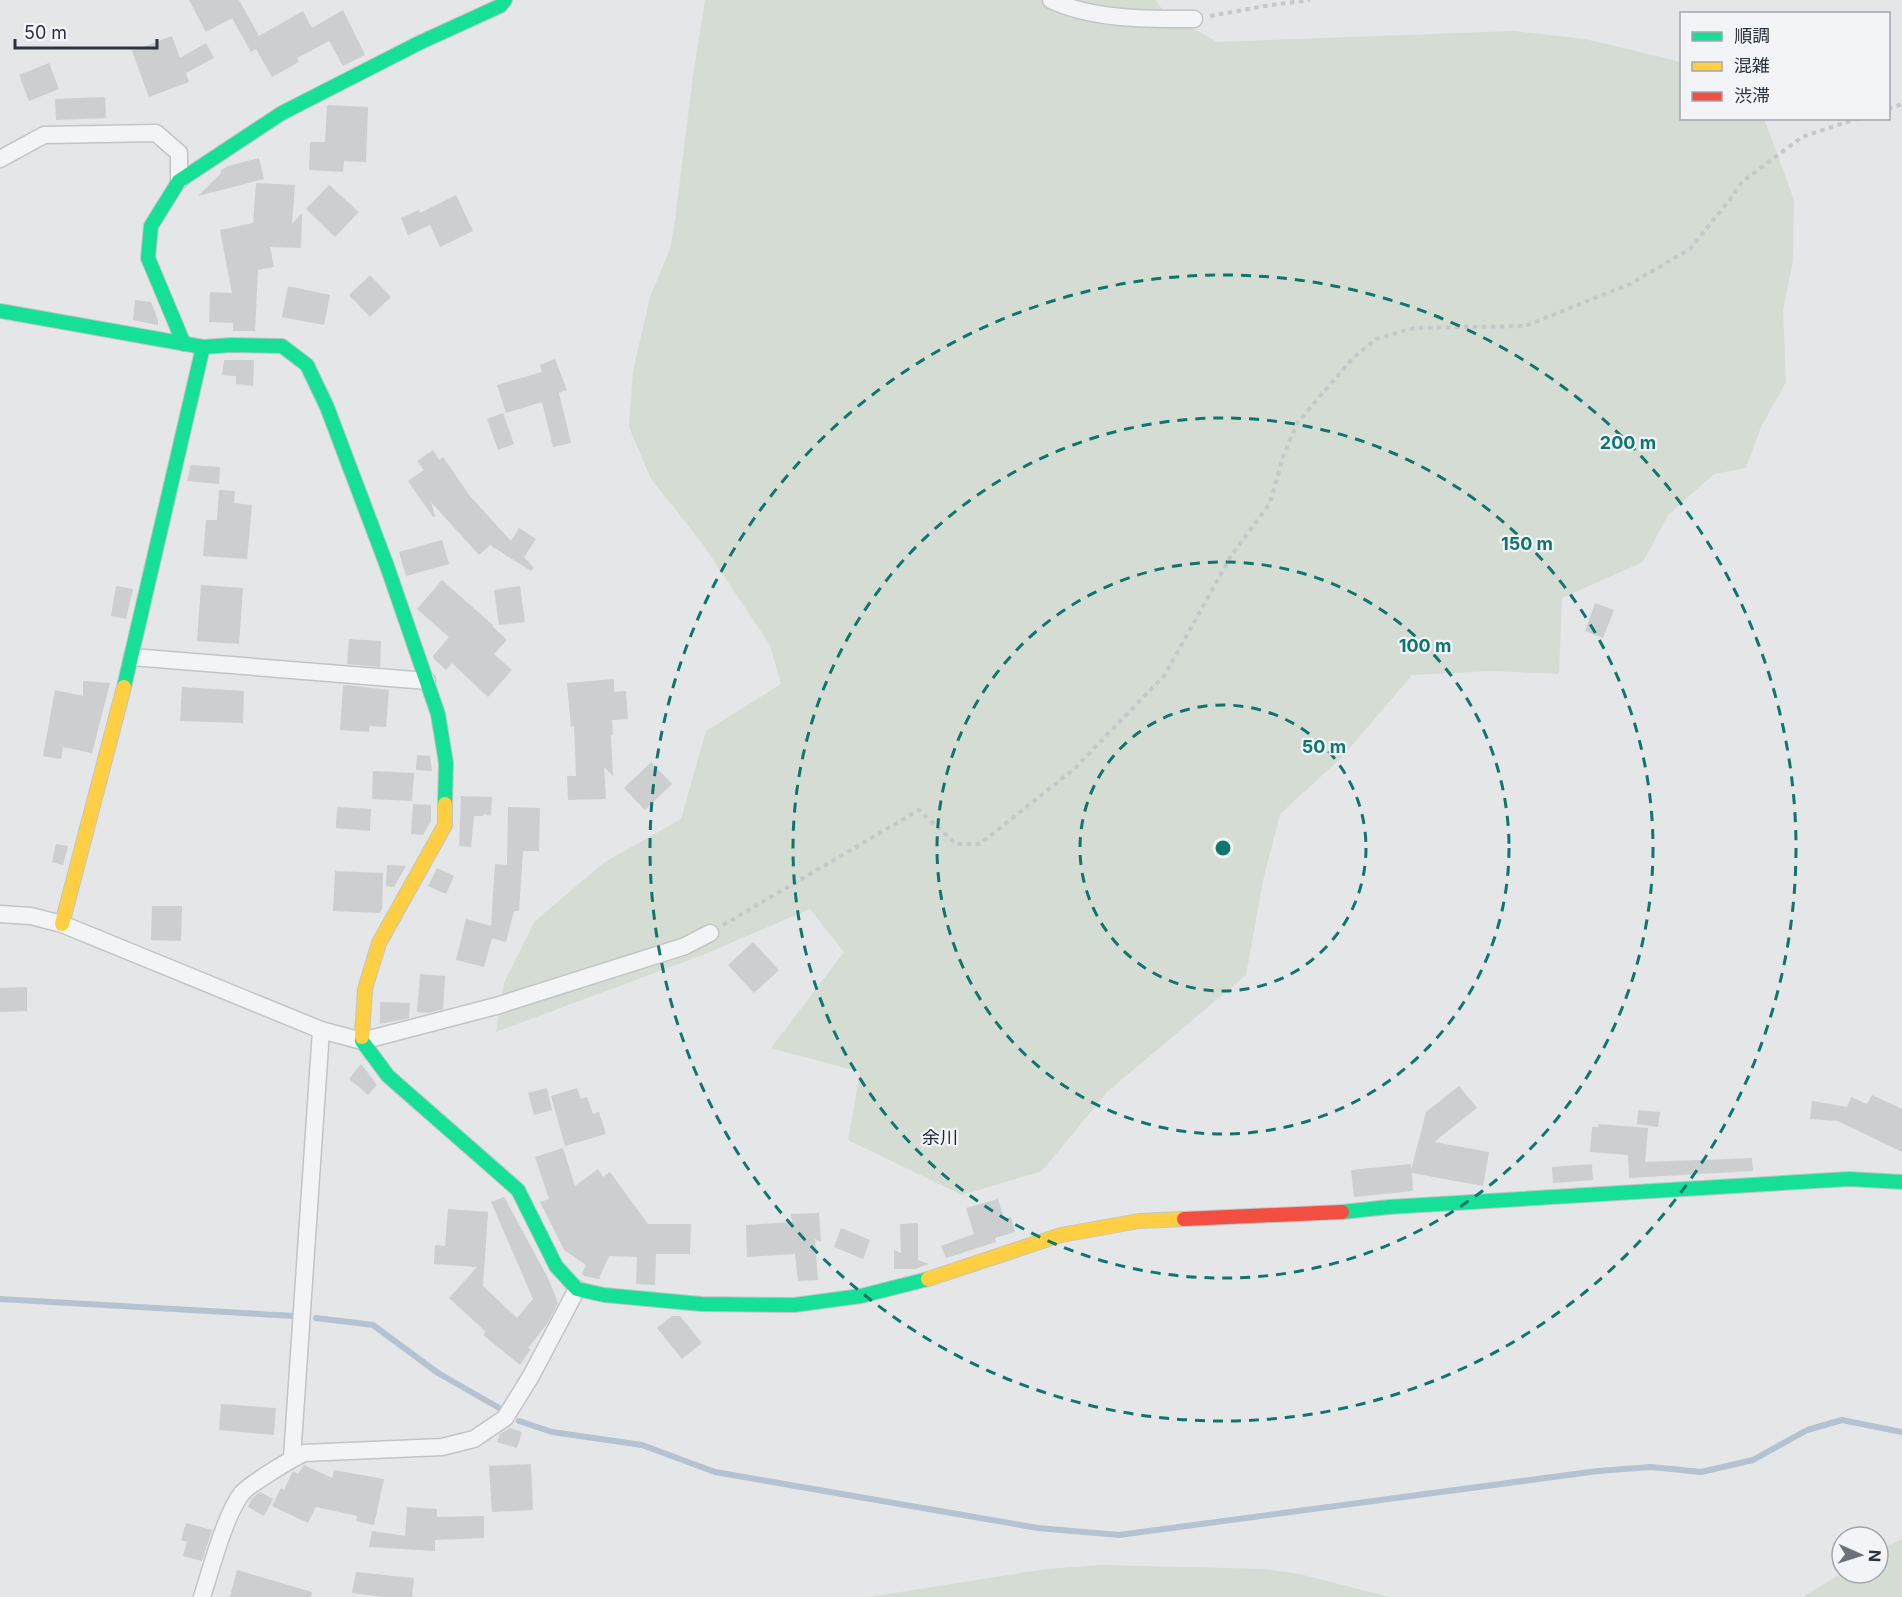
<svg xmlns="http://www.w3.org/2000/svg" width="1902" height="1597" font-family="Inter,'Noto Sans JP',sans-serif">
	<rect width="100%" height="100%" fill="#e4e6e8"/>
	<!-- green -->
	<g fill="#d5dcd4">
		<path d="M705,0H1156L1163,11L1217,42L1514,31L1585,39L1681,62L1682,118H1764L1794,200L1793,261L1783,310L1786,382L1761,427L1746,468L1714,474L1668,515L1643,562L1562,598L1559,674L1491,671L1412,675L1342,757L1280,814L1263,881L1246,975L1107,1092L1042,1171L962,1195L848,1140L860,1072L771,1048L844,952L810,909L705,954L496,1032L504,983L535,921L605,862L681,819L706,731L781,684L770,645L702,543L651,479L629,427L633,371L650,297L670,249L675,220L693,76Z"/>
		<path d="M1902,1539V1597H1803L1842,1573H1878V1551Z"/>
		<path d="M1102,1565L1265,1569L1299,1574L1390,1597H869L1046,1569Z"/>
	</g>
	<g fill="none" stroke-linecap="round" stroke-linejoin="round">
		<!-- stream -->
		<g stroke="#b4c2d1" stroke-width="6">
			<path d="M0,1299L295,1316"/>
			<path d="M316,1318L373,1325L438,1373L501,1409"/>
			<path d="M519,1421L552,1432L642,1445L715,1472L1038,1528L1119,1535L1598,1471L1651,1467L1701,1472L1753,1460L1807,1430L1842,1420L1902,1432"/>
		</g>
	</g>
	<!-- building -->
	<g fill="#ccced0">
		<path d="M189,0H239L259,36L303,11L312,28L343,10L365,55L343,66L329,41L297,58L299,62L272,77L256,49L251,52L232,18L206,32Z"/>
		<path d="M172,36L180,58L206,43L214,58L186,73L189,82L149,97L132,51Z"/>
		<path d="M49,63L59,89L29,101L19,75Z"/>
		<path d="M105,97L106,118L56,120L55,99Z"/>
		<path d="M328,105L368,107L366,162L344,161L343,172L309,170L310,142H325L327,106Z"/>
		<path d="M259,158L264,179L198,196L221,173V170L228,166Z"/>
		<path d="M256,183L295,185L292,224L302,213L301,248L270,247L274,267L258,270L255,331H233V323L209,322L210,292L232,293L220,230L253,223Z"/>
		<path d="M329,185L359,212L335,237L306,209Z"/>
		<path d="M456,195L473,231L440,247L430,225L408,235L401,218L419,210L420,213Z"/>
		<path d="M370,275L391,297L370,317L349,295Z"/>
		<path d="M288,286L330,295L324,325L282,317Z"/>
		<path d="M135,300L151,302L158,320V325L133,320Z"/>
		<path d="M555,359L567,390L559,393L571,443L553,447L542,402L506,413L497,385L542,372L540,365Z"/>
		<path d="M224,360H254L253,386L236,384V376L222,375Z"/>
		<path d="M503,413L514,444L498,450L487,419Z"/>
		<path d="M433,450L439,460L443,457L470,496L511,541L519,528L536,539L524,557L534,568L531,571L490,545L479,555L431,502L435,516L433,517L408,481L424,470L417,461Z"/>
		<path d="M191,465L220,467L219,484L187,481Z"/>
		<path d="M219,490L235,491L234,503L252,505L247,559L203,556L206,520H217Z"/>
		<path d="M442,540L449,564L406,576L399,552Z"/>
		<path d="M442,580L494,626H492L507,640L494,654L512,670L488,697L452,663L446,670L435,660L433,656L449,637L417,609Z"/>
		<path d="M201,585L243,588L239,644L197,641Z"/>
		<path d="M116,586L133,589L126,619L111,616Z"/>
		<path d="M520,586L525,622L499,625L494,590Z"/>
		<path d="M1595,603L1614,610L1603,638L1585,631Z"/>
		<path d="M349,639L381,641L380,667L347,664Z"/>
		<path d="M614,679V692L626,691L628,719L612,720L613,735H611L613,776L604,767L606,799L568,800L567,776H576L574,726L571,727L567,683Z"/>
		<path d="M83,681L110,683L92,753L63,747L61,759L43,756L55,690L83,696Z"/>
		<path d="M346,685L389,690L386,727L370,726L369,732L340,730L343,686Z"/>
		<path d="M182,687L244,691L243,723L180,721Z"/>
		<path d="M417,755L430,756L432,771L416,770Z"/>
		<path d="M651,762L672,784L645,810L624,788Z"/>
		<path d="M373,771L414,773L412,801L372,799Z"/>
		<path d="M461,796L492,797L491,816L484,814L483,816H474L471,847L459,846Z"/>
		<path d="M413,804L431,805V821L423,835L411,834Z"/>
		<path d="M337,807L371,809L370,831L336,828Z"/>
		<path d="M508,807L540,808L539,851H523L519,911H514L506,942L492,938L484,967L456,960L466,919L491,926L495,864L507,865Z"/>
		<path d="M56,844L68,846L63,865L52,862Z"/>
		<path d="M387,865L406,866L394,887L386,886Z"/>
		<path d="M437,868L454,876L446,894L428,886Z"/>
		<path d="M335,871L383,873L382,909L380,913L333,911Z"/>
		<path d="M152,906H182L181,941L151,940Z"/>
		<path d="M753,942L779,970L754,993L728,965Z"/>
		<path d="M420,974L445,976L443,1009L428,1013L417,1012Z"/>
		<path d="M27,987V1011L0,1012V988Z"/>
		<path d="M380,1002L410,1003L409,1018L380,1024Z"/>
		<path d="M361,1064L377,1085L368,1095L349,1079Z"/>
		<path d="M1459,1086L1477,1108L1434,1142L1489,1152L1483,1186L1412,1173L1413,1191L1354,1197L1351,1170L1411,1164V1170L1426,1112Z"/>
		<path d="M547,1088L552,1110L534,1115L528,1093Z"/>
		<path d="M577,1088L581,1099L587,1097L593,1114L599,1112L606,1134L565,1146L551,1096Z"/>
		<path d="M1872,1095L1902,1109V1152L1838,1121L1810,1119L1812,1101L1847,1107L1851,1097L1867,1104Z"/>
		<path d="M1638,1110L1660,1112L1658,1127L1637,1124Z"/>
		<path d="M1599,1124L1648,1128L1645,1162L1752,1158L1753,1171L1629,1178L1628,1155L1590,1152L1592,1127H1598Z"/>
		<path d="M563,1148L575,1186L598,1169L603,1177L610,1172L648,1224H691L690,1254H656L655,1285L636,1284L637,1257L609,1256L599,1279L584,1276L582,1274L586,1265L564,1250L540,1202L549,1199L535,1157Z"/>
		<path d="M1592,1164L1593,1180L1553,1183L1552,1167Z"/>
		<path d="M504,1197L548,1278L558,1303L547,1324L528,1348L531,1349L520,1365L483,1335L486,1332L449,1298L477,1267L434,1264L435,1245L445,1246L448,1209L488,1212L483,1286L517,1318L533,1299L491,1202Z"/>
		<path d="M998,1199L1004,1219L1011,1217L1015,1232L995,1238L996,1242L946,1258L941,1246L974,1234L966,1208Z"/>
		<path d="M819,1213L821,1242L815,1239L818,1280L798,1281L795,1254L747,1257L746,1225L792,1222L791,1214Z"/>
		<path d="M918,1223V1260L929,1264L915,1269H894V1250L901,1253L900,1224Z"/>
		<path d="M841,1228L870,1240L863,1259L834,1247Z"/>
		<path d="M672,1316H680L702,1343L682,1359L657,1328Z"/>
		<path d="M221,1404L276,1408L274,1435L219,1430Z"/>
		<path d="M510,1428L522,1432L517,1448L497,1442L500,1434Z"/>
		<path d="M531,1464L533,1510L492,1512L489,1466Z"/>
		<path d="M304,1465L332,1478L334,1470L384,1479L374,1525L356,1521L357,1516L316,1507L308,1523L272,1506L281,1488L284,1490L293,1471L298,1474Z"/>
		<path d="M260,1492L273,1499L264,1516L248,1507L252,1498Z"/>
		<path d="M407,1507L437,1509V1517L484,1516V1538L435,1540V1551L369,1547L372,1531L405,1536Z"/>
		<path d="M186,1523L212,1530L202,1561L183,1556L187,1542L181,1540Z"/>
		<path d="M237,1570L312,1592L311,1597H230Z"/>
		<path d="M356,1572L414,1578L412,1597H384L352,1593Z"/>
	</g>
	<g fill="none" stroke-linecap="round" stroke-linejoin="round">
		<!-- street casing -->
		<g stroke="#c2c4c6" stroke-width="19">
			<g id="street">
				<path d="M1051,0C1093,20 1149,19 1194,19"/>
				<path d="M0,159L44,135L156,133L179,153V181"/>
				<path d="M132,657L427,681"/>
				<path d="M0,914L31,916L62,924L321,1030L362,1041L496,1006L685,946L710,933"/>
				<path d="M292,1458L321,1030"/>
				<path d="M202,1597C211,1569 225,1515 242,1493C250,1484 291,1459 304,1453L442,1447L474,1439L505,1418L531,1376L577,1289"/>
			</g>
		</g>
		<!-- fast casing -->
		<g stroke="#c2c4c6" stroke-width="16">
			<g id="fast">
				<path d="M0,311L203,347L231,345L282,346L307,365L327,407L387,566L438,714L446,763L445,804"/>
				<path d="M184,344L148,258L151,226L179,181L282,113L419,43L500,6L505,0"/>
				<path d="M124,687L203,347"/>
				<path d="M362,1037V1041L388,1076L518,1190L556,1266L577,1289L604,1295L701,1304L794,1305L861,1296L928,1279"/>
				<path d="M1342,1212L1389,1207L1849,1179L1902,1182"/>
			</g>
		</g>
		<!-- slow casing -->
		<g stroke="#c2c4c6" stroke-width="16">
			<g id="slow">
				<path d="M62,924L124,687"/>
				<path d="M362,1037L365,989L379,943L445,825V804"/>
				<path d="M928,1279L1061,1235L1139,1221L1184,1219"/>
			</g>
		</g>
		<!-- jam casing -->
		<g stroke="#c2c4c6" stroke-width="16">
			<path id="jam" d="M1184,1219L1342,1212"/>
		</g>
		<!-- path -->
		<g stroke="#c5c7ca" stroke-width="4" stroke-dasharray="4.5 4.5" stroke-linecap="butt">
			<path d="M1210,16L1265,6L1310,0"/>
			<path d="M1888,109L1902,104"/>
			<path d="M723,925L919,810L956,844H980L1074,769L1164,676L1231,556L1270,503L1283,457L1297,423L1353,358L1376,339L1414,328L1525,326L1630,284L1690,249L1728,202L1742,182L1802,137L1859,118"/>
		</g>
		<!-- street -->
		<use href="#street" stroke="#f3f4f5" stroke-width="16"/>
		<!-- fast -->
		<use href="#fast" stroke="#16e098" stroke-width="14"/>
		<!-- slow -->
		<use href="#slow" stroke="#ffcf43" stroke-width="14"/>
		<!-- jam -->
		<use href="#jam" stroke="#f24e42" stroke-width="14"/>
	</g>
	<!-- distance rings -->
	<g fill="none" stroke="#0f766e" stroke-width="3" stroke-dasharray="10 8">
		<circle cx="1223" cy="848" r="143"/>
		<circle cx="1223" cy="848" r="286"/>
		<circle cx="1223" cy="848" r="430"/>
		<circle cx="1223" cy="848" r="573"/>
	</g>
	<g text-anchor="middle" stroke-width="4.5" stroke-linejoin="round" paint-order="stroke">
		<!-- neighbourhood labels -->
		<g font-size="18" fill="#1d2432" stroke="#f2f4f7">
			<text x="940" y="1144">余川</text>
		</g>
	</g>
	<circle cx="1223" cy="848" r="9" fill="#0f766e" stroke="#f2f4f7" stroke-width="3"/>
	<g font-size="18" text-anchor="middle" font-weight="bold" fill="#0f766e" stroke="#f2f4f7" stroke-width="4.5" stroke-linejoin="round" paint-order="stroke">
		<text x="1628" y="449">200 m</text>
		<text x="1527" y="550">150 m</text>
		<text x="1425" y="652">100 m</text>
		<text x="1324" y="753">50 m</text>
	</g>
	<!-- legend -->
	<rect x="1680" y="12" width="210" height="108" fill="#f2f4f7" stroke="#a2a7ae" stroke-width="1.5"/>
	<rect x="1692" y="32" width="30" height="9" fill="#16e098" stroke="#a2a7ae" stroke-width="1.5"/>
	<text x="1734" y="42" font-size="18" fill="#2b3341">順調</text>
	<rect x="1692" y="62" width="30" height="9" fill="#ffcf43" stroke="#a2a7ae" stroke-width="1.5"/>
	<text x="1734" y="72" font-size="18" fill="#2b3341">混雑</text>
	<rect x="1692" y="92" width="30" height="9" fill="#f24e42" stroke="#a2a7ae" stroke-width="1.5"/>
	<text x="1734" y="102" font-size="18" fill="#2b3341">渋滞</text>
	<!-- north arrow -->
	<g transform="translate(1860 1555) rotate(93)"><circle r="28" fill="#f2f4f7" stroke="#a2a7ae" stroke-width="1.5"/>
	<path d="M0-4.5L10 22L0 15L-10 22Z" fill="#6c727b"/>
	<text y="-9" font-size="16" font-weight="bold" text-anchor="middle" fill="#2b3341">N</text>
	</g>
	<!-- scale -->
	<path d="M15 39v9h142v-9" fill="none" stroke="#2b3341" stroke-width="3"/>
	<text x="24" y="39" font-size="18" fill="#2b3341" stroke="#f2f4f7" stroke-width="4.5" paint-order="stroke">50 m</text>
</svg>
